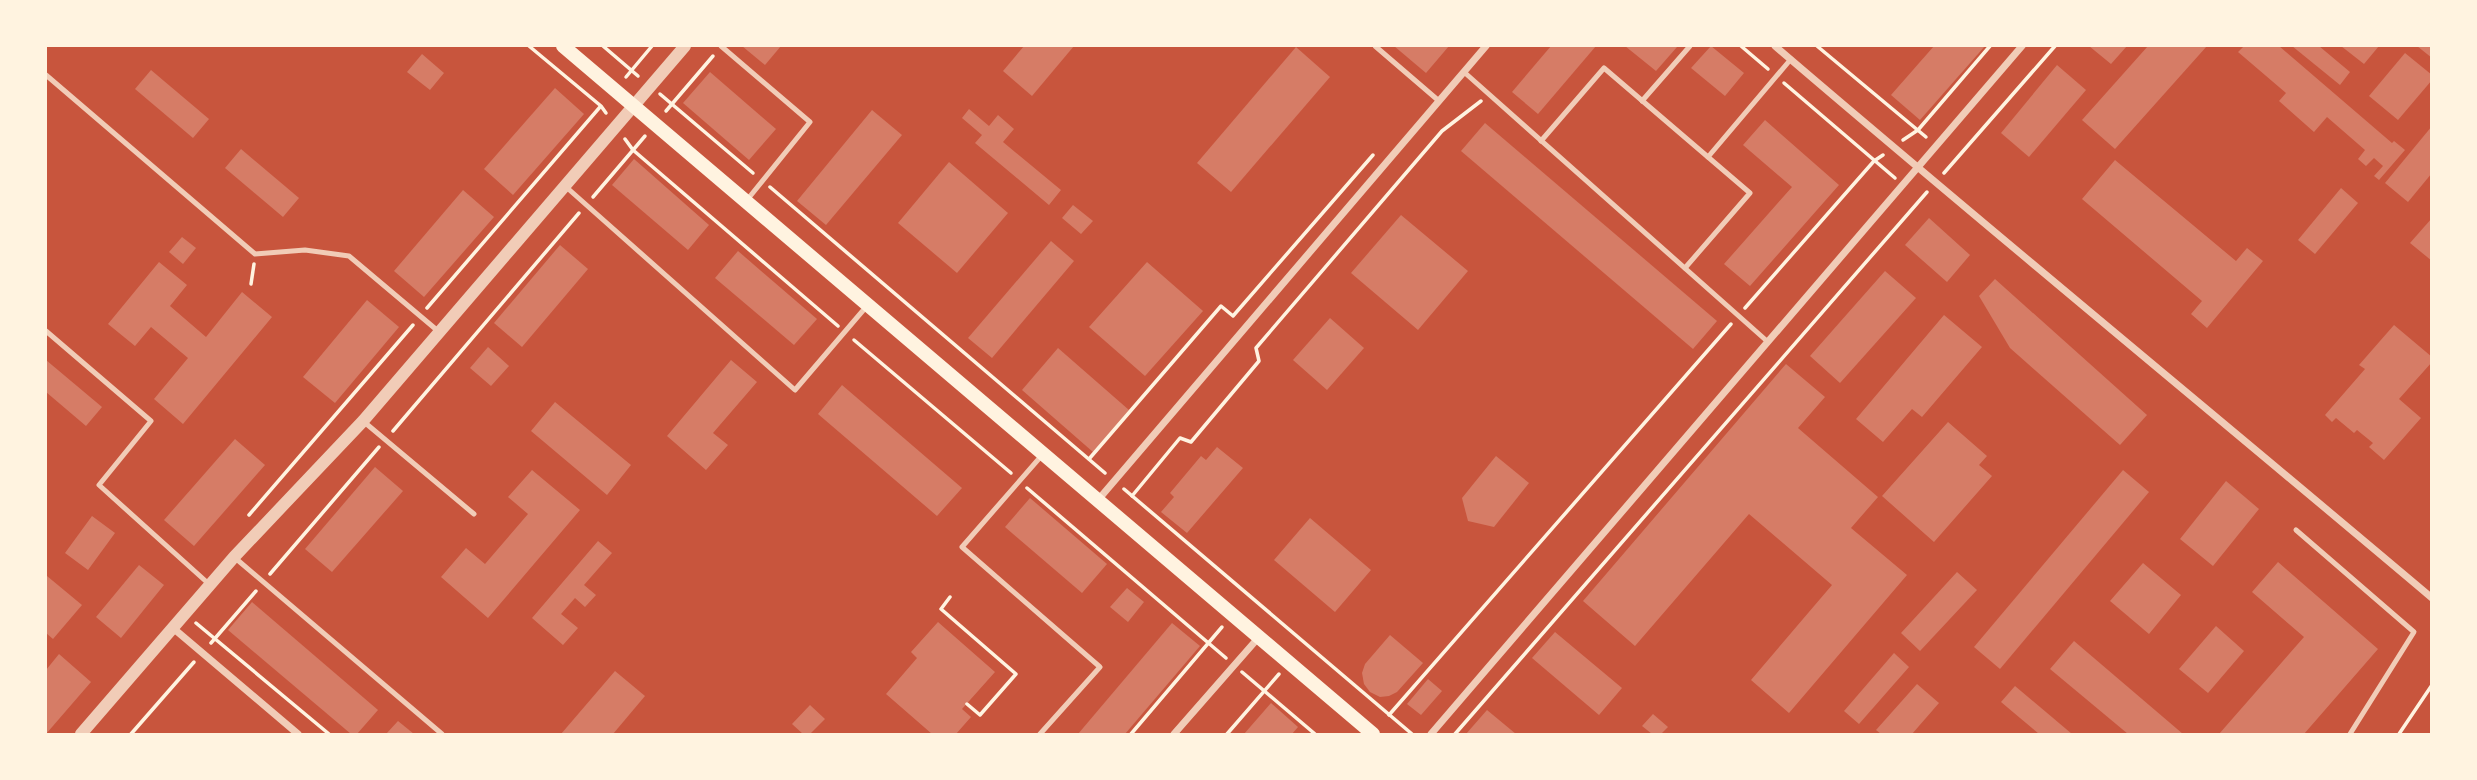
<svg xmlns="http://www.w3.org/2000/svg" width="2477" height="780" font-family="'Sofia Sans Condensed',sans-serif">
	<rect width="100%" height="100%" fill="#c8553d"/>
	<!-- building -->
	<g fill="#d67c66">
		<path d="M742,46H781L765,65Z"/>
		<path d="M1024,46H1074L1032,96L1003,71Z"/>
		<path d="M1394,46H1449L1426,73Z"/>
		<path d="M1551,46H1596L1538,114L1512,92Z"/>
		<path d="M1625,46H1675L1677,47L1656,71Z"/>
		<path d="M1711,46L1744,73L1725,96L1691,68Z"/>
		<path d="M1934,46H1985L1920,120L1891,95Z"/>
		<path d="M2089,46H2127L2111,64Z"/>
		<path d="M2148,46H2207L2115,149L2082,120Z"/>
		<path d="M2244,46H2279L2392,143L2394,141L2405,150L2379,180L2374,176L2383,166L2374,158L2366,166L2358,159L2365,150L2327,117L2314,132L2279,101L2286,93L2238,52Z"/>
		<path d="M2292,46H2319L2350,72L2340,85Z"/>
		<path d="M2341,46H2379L2364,64Z"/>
		<path d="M2417,46H2432V58Z"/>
		<path d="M1296,47L1330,77L1231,192L1197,163Z"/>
		<path d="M2405,53L2432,75V80L2398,120L2369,96Z"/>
		<path d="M422,54L444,73L430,90L407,72Z"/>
		<path d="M2057,65L2086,90L2029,157L2001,133Z"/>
		<path d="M151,70L209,119L193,138L135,89Z"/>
		<path d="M710,72L776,129L749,160L683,103Z"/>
		<path d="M555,88L584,114L513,195L484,169Z"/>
		<path d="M969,109L989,126L998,115L1014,129L1003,142L1061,190L1049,205L975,143L982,135L962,118Z"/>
		<path d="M872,110L902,135L826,225L797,201Z"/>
		<path d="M1765,120L1839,185L1750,286L1724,264L1792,187L1743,145Z"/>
		<path d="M1485,123L1717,321L1693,349L1461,151Z"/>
		<path d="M2432,126V173L2408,202L2385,183Z"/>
		<path d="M241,149L299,198L283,217L225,168Z"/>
		<path d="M634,159L709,225L688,250L612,185Z"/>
		<path d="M2115,160L2236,261L2247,248L2263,261L2207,328L2191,314L2202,301L2082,199Z"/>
		<path d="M949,162L1008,213L957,273L898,223Z"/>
		<path d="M2341,188L2358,203L2315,254L2298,240Z"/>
		<path d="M463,190L494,217L424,297L394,271Z"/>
		<path d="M1073,205L1093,221L1081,234L1062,218Z"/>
		<path d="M1401,215L1468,271L1418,330L1351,273Z"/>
		<path d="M1929,218L1970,255L1947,282L1905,245Z"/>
		<path d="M2432,218V261L2410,243Z"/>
		<path d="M182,237L196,248L183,264L169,252Z"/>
		<path d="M1051,241L1074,261L992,358L968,338Z"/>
		<path d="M560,245L588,269L522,347L494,323Z"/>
		<path d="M738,251L817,319L794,345L715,278Z"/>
		<path d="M159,262L187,285L170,306L206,337L242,292L272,317L183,424L154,399L188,358L151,327L135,346L108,324Z"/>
		<path d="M1147,262L1203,311L1145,376L1089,327Z"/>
		<path d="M1885,271L1916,298L1840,383L1810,356Z"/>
		<path d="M1995,279L2147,415L2120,445L2010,348L1979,296Z"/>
		<path d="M367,300L399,327L335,403L303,377Z"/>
		<path d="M1944,315L1982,347L1922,417L1912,409L1883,442L1856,419Z"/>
		<path d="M1330,318L1364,348L1327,390L1293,360Z"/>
		<path d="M2394,325L2432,357V362L2399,399L2421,418L2384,460L2369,447L2373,443L2357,430L2354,433L2336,418L2332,422L2325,415L2365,369L2359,365Z"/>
		<path d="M488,347L509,366L491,386L470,368Z"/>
		<path d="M1058,348L1129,410L1093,452L1022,390Z"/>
		<path d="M46,360L102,407L86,426L46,392Z"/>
		<path d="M731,360L757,382L713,433L728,445L706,470L667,436Z"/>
		<path d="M1786,364L1825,397L1798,428L1878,497L1851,528L1907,575L1789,713L1751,680L1832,585L1749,514L1635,646L1583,601Z"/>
		<path d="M842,385L962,488L937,516L818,414Z"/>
		<path d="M555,402L631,465L607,495L531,431Z"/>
		<path d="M1948,422L1987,456L1979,465L1992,476L1934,542L1882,496Z"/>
		<path d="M235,439L265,465L194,546L164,520Z"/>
		<path d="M1217,447L1243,468L1187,533L1161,512L1174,497L1170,493L1201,456L1206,460Z"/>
		<path d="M1496,456L1529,483L1494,527L1468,521L1462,498Z"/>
		<path d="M375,467L403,491L332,572L305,549Z"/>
		<path d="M532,470L580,510L488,618L441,577L466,548L485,564L528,514L508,497Z"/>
		<path d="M2123,470L2149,492L2000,669L1974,647Z"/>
		<path d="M2226,481L2259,509L2213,566L2180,539Z"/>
		<path d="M1030,498L1107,564L1082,593L1005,527Z"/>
		<path d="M92,516L115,533L88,570L65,553Z"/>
		<path d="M1310,518L1371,570L1335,612L1274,560Z"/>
		<path d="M598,541L612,553L584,585L596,595L585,607L575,598L561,614L578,628L563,645L532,618Z"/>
		<path d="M2278,562L2378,649L2304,734H2219L2304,637L2252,592Z"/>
		<path d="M2143,563L2181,595L2149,634L2110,601Z"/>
		<path d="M139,565L164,585L121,638L96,617Z"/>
		<path d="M1957,572L1977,590L1920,651L1901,633Z"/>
		<path d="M47,576L82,605L53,639L46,633Z"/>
		<path d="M1127,588L1144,602L1128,622L1110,607Z"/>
		<path d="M252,602L378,710L357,734H351L228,630Z"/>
		<path d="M938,622L995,672L962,709L971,717L956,734H932L886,694L917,658L911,652Z"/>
		<path d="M1172,623L1200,646L1125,734H1078Z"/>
		<path d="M2216,626L2244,651L2208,693L2179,669Z"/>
		<path d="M1555,632L1622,688L1599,715L1532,658Z"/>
		<path d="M1390,635L1423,663L1397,692L1389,696L1380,697L1370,692L1364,684L1362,673L1365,664Z"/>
		<path d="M2074,641L2183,734H2128L2050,669Z"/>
		<path d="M1894,653L1909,667L1859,724L1844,711Z"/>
		<path d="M59,654L91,682L46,734V670Z"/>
		<path d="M615,671L645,696L613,734H561Z"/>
		<path d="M1428,679L1442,691L1421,715L1407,704Z"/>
		<path d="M1917,684L1939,703L1912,734H1881L1876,730Z"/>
		<path d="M2015,686L2072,734H2039L2001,702Z"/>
		<path d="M1271,703L1298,727L1292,734H1244Z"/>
		<path d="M810,705L825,719L810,734H803L792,724Z"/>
		<path d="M1487,710L1516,734H1466Z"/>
		<path d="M1653,714L1668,727L1661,734H1652L1642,726Z"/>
		<path d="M398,721L414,734H386Z"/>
	</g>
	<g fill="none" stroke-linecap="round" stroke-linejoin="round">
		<!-- path -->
		<g stroke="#fff3e0" stroke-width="3.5">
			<path d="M529,46L601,106L606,113"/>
			<path d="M603,46L638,76"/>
			<path d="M1741,46L1768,69"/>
			<path d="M1817,46L1926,137"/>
			<path d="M626,77L652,46"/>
			<path d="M1784,83L1895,178"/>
			<path d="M660,94L753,173"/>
			<path d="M666,111L713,56"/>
			<path d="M625,139L633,150L838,326"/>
			<path d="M1903,140L1918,130L1990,46"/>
			<path d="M1944,173L2055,46"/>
			<path d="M770,187L1105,473"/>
			<path d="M593,197L645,136"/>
			<path d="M251,284L254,264"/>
			<path d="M427,308L600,107"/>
			<path d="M1745,308L1874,161L1883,155"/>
			<path d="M854,340L1011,473"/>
			<path d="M393,431L579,213"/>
			<path d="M1089,459L1221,306L1233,316L1373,155"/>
			<path d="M1027,488L1226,658"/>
			<path d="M1124,489L1412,734"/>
			<path d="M1132,496L1180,438L1191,442L1259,361L1256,348L1442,131L1481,101"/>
			<path d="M249,515L413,325"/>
			<path d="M270,574L379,447"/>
			<path d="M950,597L941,609L1016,674L980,715L967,704"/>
			<path d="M196,623L329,734"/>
			<path d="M211,643L256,591"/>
			<path d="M1242,672L1315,734"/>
			<path d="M1389,715L1731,324"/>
			<path d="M131,734L194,662"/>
			<path d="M1131,734L1222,627"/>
			<path d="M1227,734L1279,674"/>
			<path d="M1455,734L1927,192"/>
			<path d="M2399,734L2432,685"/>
		</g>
		<!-- service -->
		<g stroke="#f1ccb7" stroke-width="5">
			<path d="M721,46L810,122L747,200"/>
			<path d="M1375,46L1439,101"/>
			<path d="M1464,72L1768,342"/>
			<path d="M46,75L255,254L305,250L349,256L438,331"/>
			<path d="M1642,101L1690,46"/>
			<path d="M1541,141L1604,68L1750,193L1685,268"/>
			<path d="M1708,157L1791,59"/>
			<path d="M565,186L795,390L866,307"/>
			<path d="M46,331L151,421L99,485L210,585"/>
			<path d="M363,421L474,514"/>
			<path d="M2296,530L2414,632L2350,734"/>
			<path d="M234,557L442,734"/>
			<path d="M1040,734L1100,667L962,547L1043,454"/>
		</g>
		<!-- minor -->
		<g stroke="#f1ccb7" stroke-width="7">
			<path d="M1775,46C1992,232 2213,413 2432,598"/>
			<path d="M1098,500L1486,46"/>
			<path d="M173,628L298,734"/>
			<path d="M1174,734L1259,637"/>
			<path d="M1431,734L2022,46"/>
		</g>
		<!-- tertiary -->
		<path stroke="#f1ccb7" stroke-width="12" d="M81,734L234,557L363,421L685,46"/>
		<!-- secondary -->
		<path stroke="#fff3e0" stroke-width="14" d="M563,46L1373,734"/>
	</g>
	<!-- border -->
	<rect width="2477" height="780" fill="none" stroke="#fff3e0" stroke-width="94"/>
</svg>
